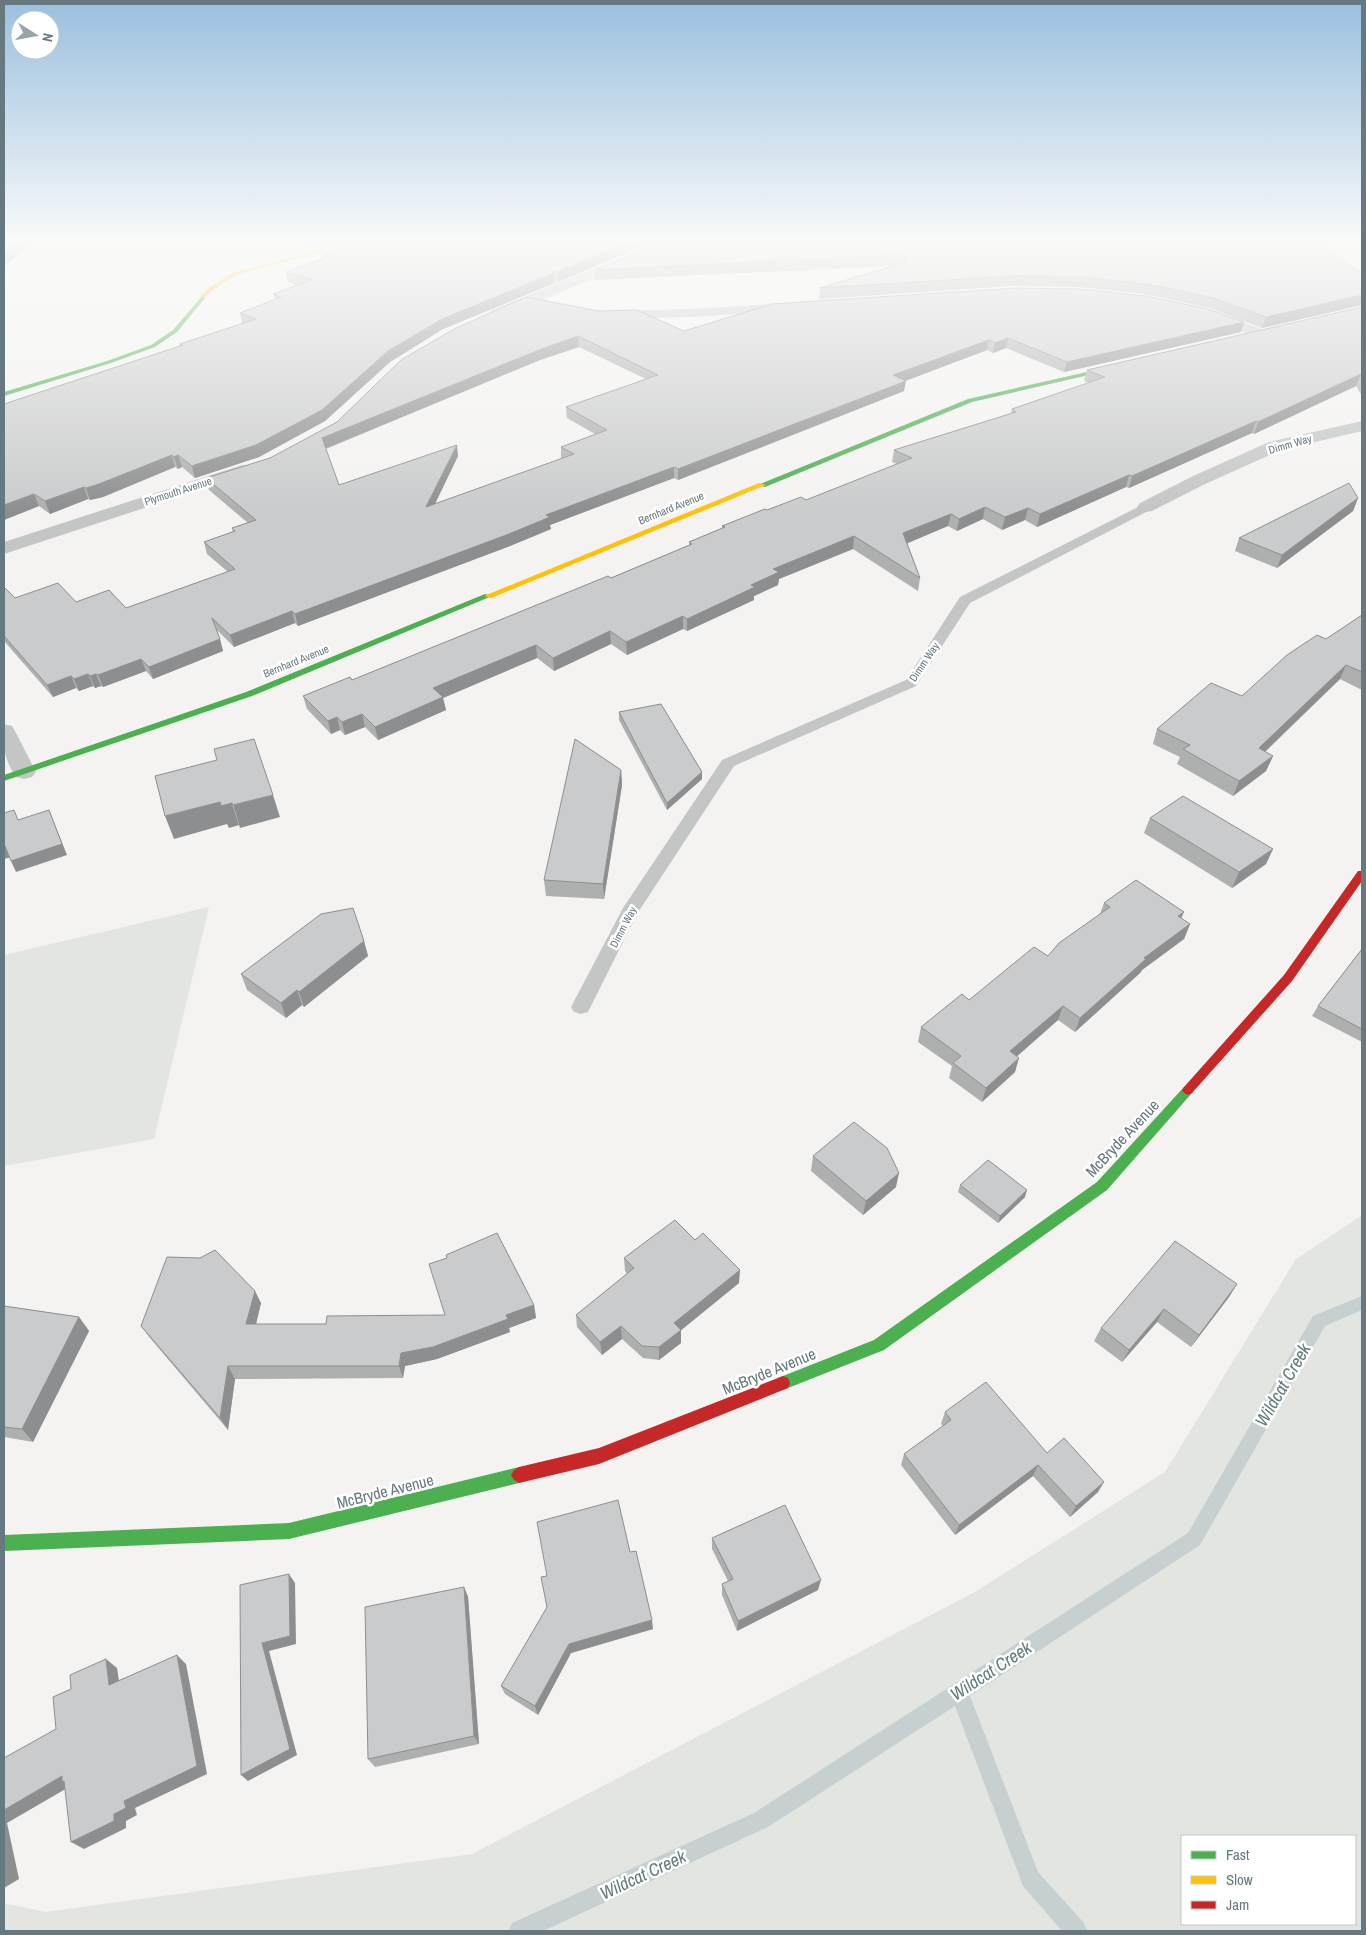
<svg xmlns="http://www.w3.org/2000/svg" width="1366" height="1935" font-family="'Archivo Narrow',sans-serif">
	<rect width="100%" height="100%" fill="#f4f3f2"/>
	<!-- green -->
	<g fill="#e3e5e0" fill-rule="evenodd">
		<path d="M209,907L154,1139L4,1166V955Z"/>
		<path d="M1362,1215V1931H4V1903L45,1912L472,1854L975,1592L1165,1472L1296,1259ZM1182,1836H1355V1924H1182Z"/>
	</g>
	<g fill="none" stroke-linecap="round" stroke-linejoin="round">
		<!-- stream -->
		<path fill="#c6d0d1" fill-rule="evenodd" d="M1362,1296V1310L1325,1326L1200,1545L970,1696L1038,1872L1084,1923L1087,1931H1062L1023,1886L955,1706L768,1827L543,1931H509L512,1923L754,1813L1188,1533L1313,1316Z"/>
		<!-- lane -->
		<path fill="#c4c6c6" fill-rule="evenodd" d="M1146,503L1152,507L1150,510L970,603L916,686L734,766L637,914L588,1012L581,1014L574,1012L571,1007L623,908L722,760L906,680L960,597Z"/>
		<!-- street -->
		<g fill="#c4c6c6" fill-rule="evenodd">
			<path d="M646,242H660L640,260L502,316H492L490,313L492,310L630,254Z"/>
			<path d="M790,303L795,304L797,307L795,310L692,317L609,319L604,318L602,315L604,312L609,311L692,309Z"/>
			<path d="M1209,309L1266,331L1268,334L1266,337H1256L1204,316L1202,313L1204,310Z"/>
			<path d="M1362,421V431L1281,450L1203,485L1152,511L1146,512L1140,511L1137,507L1140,503L1191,477L1269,442Z"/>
			<path d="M242,465L248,466L251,470L248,474L4,554V542Z"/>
			<path d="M4,724L12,726L15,731L36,772L32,777L24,779L16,777C3,758 3,746 4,724Z"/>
		</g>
		<!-- fast -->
		<g fill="#4caf50" fill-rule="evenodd">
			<path d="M203,295L205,298L177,332L155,347L111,363L4,396V392L107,361L151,345L173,330Z"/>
			<path d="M1122,364L1124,365V367L972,402L765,487L758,485L968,399Z"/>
			<path d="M485,594L492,596L252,696L4,781V775L246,692Z"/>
			<path d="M1188,1085L1192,1087L1194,1090L1192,1093L1107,1190L884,1350L783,1390L778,1388L776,1383L778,1378L874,1340L1097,1182L1184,1087Z"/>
			<path d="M519,1467L524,1470L527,1475L524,1480L519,1483L289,1539L4,1551V1535L289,1523Z"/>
		</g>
		<!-- slow -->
		<g fill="#ffc107" fill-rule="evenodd">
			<path d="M349,242H358L236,275L211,291L205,298L200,297L207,289L232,273Z"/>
			<path d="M759,483L766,485L491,598L484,596Z"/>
		</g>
		<!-- jam -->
		<g fill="#c62828" fill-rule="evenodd">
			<path d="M1358,871H1362V881L1292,981L1192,1093L1188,1095L1184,1093L1182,1090L1184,1087L1284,975Z"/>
			<path d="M783,1376L788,1378L790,1383L788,1388L599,1464L519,1483L514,1480L511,1475L514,1470L519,1467L599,1448Z"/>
		</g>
	</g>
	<!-- wall -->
	<g fill="#aeafaf" fill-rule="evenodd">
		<path d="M306,242H334L312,248Z"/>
		<path d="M651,242L1362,274V306V305L1262,328L1210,308L1144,294L1078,287L1013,286L819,299L820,288L894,266L595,280V270L640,252Z"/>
		<path d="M320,247L629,252L558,282H555V283L443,329L390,362L325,421L259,457L195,478L182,467L178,469L175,467L103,497L90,500L88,499L50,514L39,506L4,520L180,346V344L242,324L240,313L275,300L273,294L298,285L288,282L286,272L323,258L322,257Z"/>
		<path d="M1362,307V396L1356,386L1254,434L1252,433L1129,488L1126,487L1037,527L1025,520L1002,530L983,519L957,531L948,526L907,543L920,578L918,591L853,549L779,579L778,585L754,596V600L687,631L683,629L627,655L611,644L554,671L537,658L443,698L446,710L378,740L365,727L345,735L340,730L331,734L307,709L303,696L352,680L611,578L689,545V542L722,528V526L767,510L806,500L897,464L892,462L894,450L1011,413L1012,409L1089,383L1084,381L1087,370Z"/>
		<path d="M454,329L684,331L1241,332L1064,372L1006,348L993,353L987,350L905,381L904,391L678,480L674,478L550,525L551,529L510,546L298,626L295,623L234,647L217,630L223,651L153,679L146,671L103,687L101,686L95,688L93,686L79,691L76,688L53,697L4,641V587L15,598L76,602L126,608L228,572L207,554L204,542L233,532L232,528L248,523L209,490L206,478L270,458L337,422ZM579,347L646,379L566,407L567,418L595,434L561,447V458H562L435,504L458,456L339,485L326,449L540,360Z"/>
		<path d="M1358,498L1353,511L1277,568L1235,551L1239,538Z"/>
		<path d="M1362,615V690L1340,679L1265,752L1273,756L1266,771L1233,796L1177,764L1180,757L1153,744L1157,729L1242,696Z"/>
		<path d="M619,712L702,772V779L667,810L619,720Z"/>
		<path d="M621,770L622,785L604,899L546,896L544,880Z"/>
		<path d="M1150,818L1266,864L1232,888L1144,833Z"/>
		<path d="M1104,903L1181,919L1190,924L1184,939L1142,970L1140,973L1075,1032L1058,1020L1017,1056L1015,1072L982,1102L949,1078L952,1066L918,1042L921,1027L1048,956L1100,914Z"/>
		<path d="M364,941L368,956L304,1007L302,1005L286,1018L247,990L241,974Z"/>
		<path d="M1362,949V1042L1312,1016L1318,1006Z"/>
		<path d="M813,1156L896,1187L863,1215L811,1171Z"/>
		<path d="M960,1185L1025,1197L998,1223L958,1192Z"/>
		<path d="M695,1240L739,1283L681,1330V1343L659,1360L643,1358L622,1339L602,1355L577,1327L576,1315L627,1274L625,1271L624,1258Z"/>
		<path d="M200,1258L261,1303L256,1324H326L445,1315L534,1305L536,1318L509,1328L510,1332L437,1359L405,1366L403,1378L235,1379L228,1430L150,1338L141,1326Z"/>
		<path d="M1237,1284L1229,1297L1191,1347L1157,1322L1122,1362L1094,1341L1101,1328Z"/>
		<path d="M4,1306L79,1317L89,1331L33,1442L4,1437Z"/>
		<path d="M945,1412L1047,1453L1098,1492L1070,1517L1033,1476L955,1535L901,1465L904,1454L943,1426L941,1424Z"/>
		<path d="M712,1538L818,1590L737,1631L722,1595V1584L728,1581L712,1549Z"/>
		<path d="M630,1552L653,1629L571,1653L538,1715L505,1694L501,1686Z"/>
		<path d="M464,1587L468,1597L479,1744L375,1767L368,1759Z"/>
	</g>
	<!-- shaded-wall -->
	<g fill="#8d8e8f">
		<path d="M18,242H33L4,267V254Z"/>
		<path d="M311,242H334L312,248Z"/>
		<path d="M629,242H644L629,252L558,282L557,272Z"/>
		<path d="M554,273L555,283L443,329L390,362L325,421L259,457L195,478L192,466L442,319Z"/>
		<path d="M1362,295V305L1262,328L1266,317Z"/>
		<path d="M1244,322L1241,332L1064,372L1067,362Z"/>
		<path d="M578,336L579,347L540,360L324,449L322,438L539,350Z"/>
		<path d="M1008,338L1006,348L993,353L995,343Z"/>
		<path d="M989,340L987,350L892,386L893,375Z"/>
		<path d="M1361,374L1356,386L1254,434L1258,422Z"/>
		<path d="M906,381L904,391L678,480V469Z"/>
		<path d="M1256,421L1252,433L1129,488L1132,476Z"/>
		<path d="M457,445L458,456L428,518L426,507Z"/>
		<path d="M172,455L175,467L103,497L90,500L86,488Z"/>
		<path d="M178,455L182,467L178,469L174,457Z"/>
		<path d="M674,467V478L550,525L551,529L510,546L298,626L295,614L546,515Z"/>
		<path d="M1129,475L1126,487L1037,527L1040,514Z"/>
		<path d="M84,487L88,499L50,514L45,501Z"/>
		<path d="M34,494L39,506L4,520V505Z"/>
		<path d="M1358,498L1353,511L1277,568L1282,555Z"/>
		<path d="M985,507L983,519L957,531L959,519Z"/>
		<path d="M1028,508L1025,520L1002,530L1005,517Z"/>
		<path d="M951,514L948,526L901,546L903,533Z"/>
		<path d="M854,536L853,549L779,579L778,585L754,596V600L687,631V619L751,585L773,569Z"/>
		<path d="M292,611L295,623L234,647L230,635Z"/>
		<path d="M683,616V629L627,655L626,642Z"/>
		<path d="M610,631L611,644L554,671L553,658Z"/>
		<path d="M220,639L223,651L153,679L149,667Z"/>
		<path d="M536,645L537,658L443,698L446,710L378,740L375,727L433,688Z"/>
		<path d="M141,659L146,671L103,687L98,675Z"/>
		<path d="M1346,665L1340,679L1253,763L1259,748Z"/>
		<path d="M88,674L93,686L79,691L74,679Z"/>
		<path d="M96,674L101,686L95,688L90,676Z"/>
		<path d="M71,676L76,688L53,697L47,685Z"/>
		<path d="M362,714L365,727L345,735L342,722Z"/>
		<path d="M337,717L340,730L331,734L328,721Z"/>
		<path d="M1273,756L1266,771L1233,796L1239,781Z"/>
		<path d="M621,770L622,785L604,899L603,884Z"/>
		<path d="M702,772V779L667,810V803Z"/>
		<path d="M273,795L280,817L240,828L233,805Z"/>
		<path d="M220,802L232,803L239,825L229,828L227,824L174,839L165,816Z"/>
		<path d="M49,810L67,855L16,872L11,861Z"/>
		<path d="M4,846H5L11,857L4,859Z"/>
		<path d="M1273,849L1266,864L1232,888L1239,872Z"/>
		<path d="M1184,912L1178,926V916Z"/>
		<path d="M1190,924L1184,939L1142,970L1140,973L1075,1032L1080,1018L1144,958Z"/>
		<path d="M364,941L368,956L304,1007L299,992Z"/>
		<path d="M297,990L302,1005L286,1018L281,1003Z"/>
		<path d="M1063,1006L1058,1020L1006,1066L1010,1051Z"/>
		<path d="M1019,1058L1015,1072L982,1102L986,1088Z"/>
		<path d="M899,1173L896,1187L863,1215L866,1201Z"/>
		<path d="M1027,1190L1025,1197L998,1223L1000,1216Z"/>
		<path d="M740,1270L739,1283L674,1336V1323Z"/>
		<path d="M1237,1284L1229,1297L1191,1347L1199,1335Z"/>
		<path d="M255,1291L261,1303L253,1336L246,1324Z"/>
		<path d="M534,1305L536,1318L509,1328L510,1332L437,1359L405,1366L403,1378L399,1366L401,1353Z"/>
		<path d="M1164,1309L1157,1322L1122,1362L1129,1350Z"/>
		<path d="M79,1317L89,1331L33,1442L22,1429Z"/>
		<path d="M621,1326L622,1339L602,1355L600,1342Z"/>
		<path d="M681,1330V1343L659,1360V1347Z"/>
		<path d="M228,1366L235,1379L228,1430L220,1418Z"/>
		<path d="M1038,1465L1033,1476L955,1535L959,1525Z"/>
		<path d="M1104,1482L1098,1492L1070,1517L1076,1506Z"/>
		<path d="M289,1574L295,1583L296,1644L269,1651L297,1755L248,1781L241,1775L262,1643Z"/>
		<path d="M821,1580L818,1590L737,1631L738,1621Z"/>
		<path d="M464,1587L468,1597L479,1744L474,1736Z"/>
		<path d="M652,1620L653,1629L571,1653L538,1715L535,1706L569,1644Z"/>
		<path d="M177,1655L186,1664L207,1774L135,1808L137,1815L126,1821V1828L84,1849L71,1842L114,1814L124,1801Z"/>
		<path d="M106,1659L117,1668L121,1694L109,1685Z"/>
		<path d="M62,1776L69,1787L7,1823L19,1879L4,1888V1810Z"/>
	</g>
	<!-- building -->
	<g fill="#cacbcc" stroke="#8d8e8f" fill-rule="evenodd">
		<path d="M4,242H18L4,254Z"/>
		<path d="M339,242H629L557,272H552L554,273L442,319L388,351L322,410L256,445L192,466L178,455L174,457L172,455L99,484L86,488L84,487L45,501L34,494L4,505V404L183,345L180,344L256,319L240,313L281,297L273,294L312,280L286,272L330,256L320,247Z"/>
		<path d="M651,242H1319L1362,274V295L1266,317L1213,298L1147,284L1080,277L1015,276L820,288L906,262L905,255L595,270L640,252Z"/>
		<path d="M1015,288L1080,289L1146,296L1208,309L1244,322L1067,362L1008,338L995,343L989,340L893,375L906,381L678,469L674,467L546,515L550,517L509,534L295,614L292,611L230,635L212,618L220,639L149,667L141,659L98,675L96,674L90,676L88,674L74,679L71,676L47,685L4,636V587L15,598L58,583L76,602L109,590L126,608L235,569L204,542L235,531L232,528L256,520L206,478L270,458L337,422L401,360L454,329L526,297L598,311L637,310L684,331L772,304ZM578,336L658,375L566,407L607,430L561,447L574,454L426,507L457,445L339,485L322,438L539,350Z"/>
		<path d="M1362,307V377L1361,374L1258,422L1256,421L1132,476L1129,475L1040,514L1028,508L1005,517L985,507L959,519L951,514L903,533L920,578L854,536L773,569L779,572L751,585L755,587L687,619L683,616L626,642L610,631L553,658L536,645L433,688L443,697L375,727L362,714L342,722L337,717L328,721L303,696L350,677L352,680L608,576L611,578L692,544L689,542L725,527L722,526L765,509L767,510L801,497L806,500L912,458L894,450L1016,412L1012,409L1105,377L1087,370Z"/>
		<path d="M1349,483L1358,498L1282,555L1239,538Z"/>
		<path d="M1362,615V672L1346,665L1259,748L1273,756L1239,781L1183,749L1190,745L1157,729L1211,683L1242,696L1287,655L1317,635L1326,639Z"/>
		<path d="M661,704L702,772L667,803L619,712Z"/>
		<path d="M254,739L273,795L233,805L232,803L221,806L220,802L165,816L155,776L217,760L214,749Z"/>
		<path d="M575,739L621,770L603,884L544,880Z"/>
		<path d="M1183,796L1273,849L1239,872L1150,818Z"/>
		<path d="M14,810L18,820L49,810L62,844L11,861L5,846H4V813Z"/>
		<path d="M1136,880L1184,912L1178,916L1190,924L1144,958L1146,959L1080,1018L1063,1006L1010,1051L1019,1058L986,1088L953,1063L961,1056L921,1027L962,994L969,1000L1034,947L1048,956L1059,943L1110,907L1104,903Z"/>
		<path d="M353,908L364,941L299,992L297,990L281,1003L241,974L321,914Z"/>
		<path d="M1362,949V1029L1318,1006Z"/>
		<path d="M854,1122L887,1148L899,1173L866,1201L813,1156Z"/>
		<path d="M988,1160L1027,1190L1000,1216L960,1185Z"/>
		<path d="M675,1220L695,1240L703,1233L740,1270L674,1323L681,1330L659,1347L642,1346L621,1326L600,1342L576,1315L634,1268L624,1258Z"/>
		<path d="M497,1233L534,1305L506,1315L508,1319L433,1347L401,1353L399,1366H228L220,1418L141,1326L167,1257L200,1258L215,1250L255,1291L246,1324H326L327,1316L445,1315L429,1264L447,1258L446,1255Z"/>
		<path d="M1175,1241L1237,1284L1199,1335L1164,1309L1129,1350L1101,1328Z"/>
		<path d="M4,1306L79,1317L22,1429L4,1427Z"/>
		<path d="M986,1382L1047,1453L1064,1438L1104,1482L1076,1506L1038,1465L959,1525L904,1454L951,1420L945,1412Z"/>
		<path d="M618,1500L630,1552L636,1551L652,1620L569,1644L535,1706L501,1686L547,1607L541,1577L547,1576L537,1522Z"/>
		<path d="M785,1505L821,1580L738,1621L722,1584L733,1579L712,1538Z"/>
		<path d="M289,1574L290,1636L262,1643L290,1749L241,1775L240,1585Z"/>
		<path d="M464,1587L474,1736L368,1759L365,1607Z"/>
		<path d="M177,1655L197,1766L124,1801L126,1808L114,1814V1821L71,1842L64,1781L62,1782V1776L4,1810V1758L56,1729L53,1697L71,1689L70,1675L106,1659L109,1685Z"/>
	</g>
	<!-- sky -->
	<linearGradient id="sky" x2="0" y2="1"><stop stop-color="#9abfdf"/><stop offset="0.47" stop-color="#fafaf9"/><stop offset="1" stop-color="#fafaf9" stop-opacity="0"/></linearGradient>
	<rect width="1366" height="513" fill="url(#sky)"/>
	<g text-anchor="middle" stroke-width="5" stroke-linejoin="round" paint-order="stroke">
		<!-- far-street labels -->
		<g font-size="11" fill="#667980" stroke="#fff">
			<text transform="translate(1290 444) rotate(-16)" y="4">Dimm Way</text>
			<text transform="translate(178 491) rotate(-18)" y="4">Plymouth Avenue</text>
			<text transform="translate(671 508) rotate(-22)" y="4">Bernhard Avenue</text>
			<text transform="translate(296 661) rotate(-22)" y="4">Bernhard Avenue</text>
			<text transform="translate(924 662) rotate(-56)" y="4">Dimm Way</text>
			<text transform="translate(623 927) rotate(-62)" y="4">Dimm Way</text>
		</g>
		<!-- near-street labels -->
		<g font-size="16" fill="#667980" stroke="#fff">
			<text transform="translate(1122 1138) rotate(-47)" y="6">McBryde Avenue</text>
			<text transform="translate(769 1371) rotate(-22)" y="6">McBryde Avenue</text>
			<text transform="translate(385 1491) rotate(-14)" y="6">McBryde Avenue</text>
		</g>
		<!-- near-water labels -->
		<g font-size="18" font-style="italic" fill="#627b7d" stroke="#fff">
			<text transform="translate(1283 1385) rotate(-60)" y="6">Wildcat Creek</text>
			<text transform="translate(991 1671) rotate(-33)" y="6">Wildcat Creek</text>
			<text transform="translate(643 1875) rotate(-25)" y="6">Wildcat Creek</text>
		</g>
	</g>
	<!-- border -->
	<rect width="1366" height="1935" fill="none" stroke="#667980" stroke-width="10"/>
	<!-- legend -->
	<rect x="1181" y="1835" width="175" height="90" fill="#ffffff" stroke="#c2c9cc"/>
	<rect x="1191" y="1851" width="25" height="8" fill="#4caf50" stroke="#c2c9cc"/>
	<text x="1226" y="1860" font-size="15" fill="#667980">Fast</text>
	<rect x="1191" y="1876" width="25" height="8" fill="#ffc107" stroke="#c2c9cc"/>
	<text x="1226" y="1885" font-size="15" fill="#667980">Slow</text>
	<rect x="1191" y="1901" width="25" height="8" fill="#c62828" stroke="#c2c9cc"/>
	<text x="1226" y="1910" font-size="15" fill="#667980">Jam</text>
	<!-- north arrow -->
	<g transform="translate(35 35) rotate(101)"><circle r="24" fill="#ffffff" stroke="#c2c9cc"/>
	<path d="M0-4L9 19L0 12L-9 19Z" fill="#98a4a8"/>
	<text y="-8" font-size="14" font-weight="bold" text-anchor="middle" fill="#667980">N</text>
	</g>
</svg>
